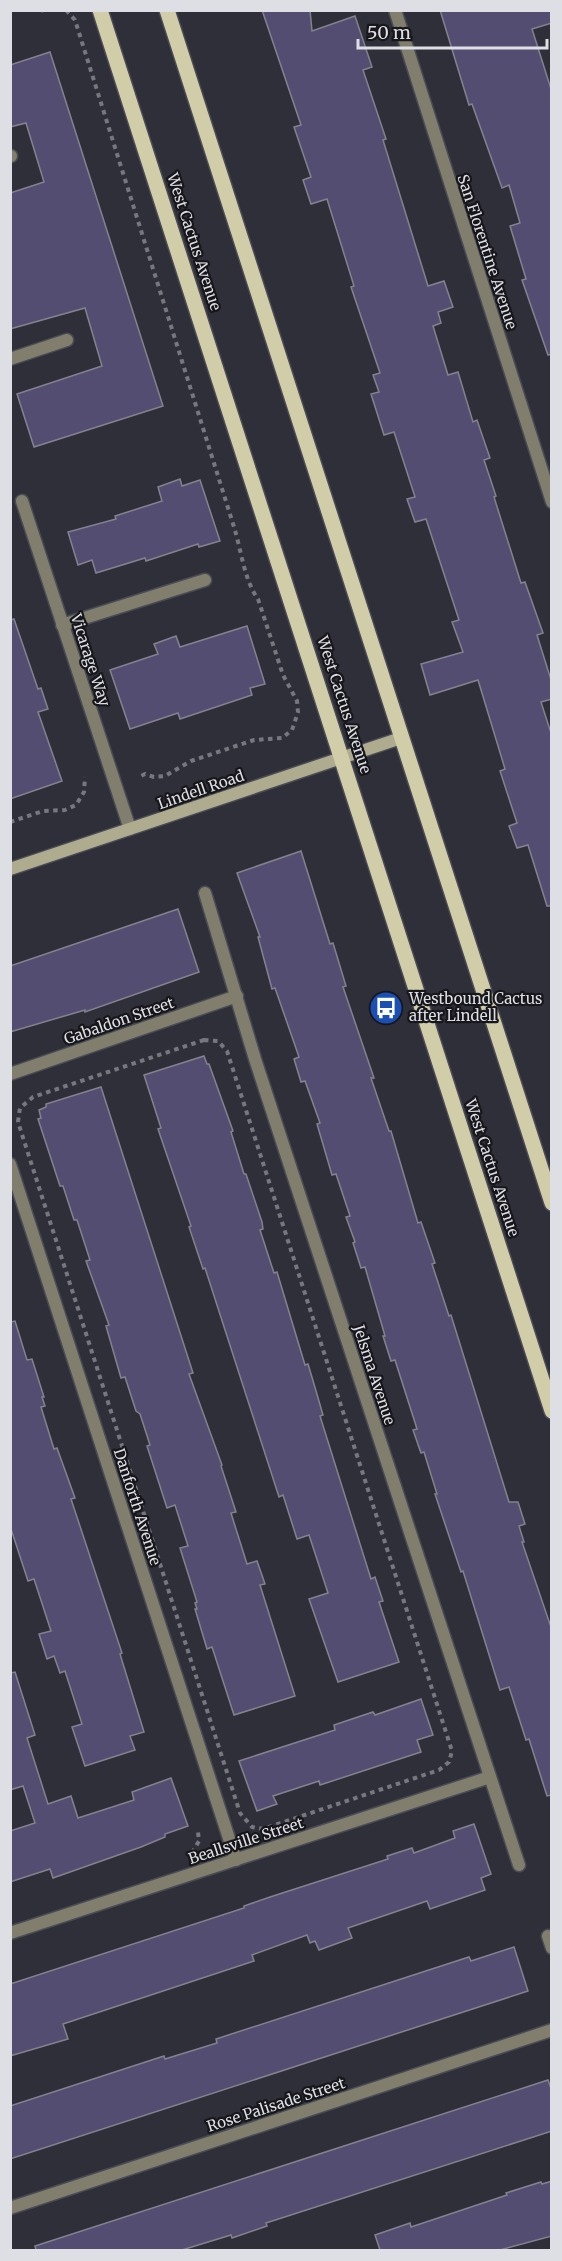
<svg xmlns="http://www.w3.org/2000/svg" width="562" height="2261" font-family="Merriweather,serif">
	<rect width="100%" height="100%" fill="#2e2f38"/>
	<!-- building -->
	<g fill="#534e71" stroke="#83828e" stroke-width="1.5">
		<path d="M262,10H310L312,31L355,16L372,67L363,70L386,139L383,140L428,286L444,281L453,307L438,312L441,323L433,326L448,375L458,372L473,422L477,420L490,458L484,460L496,496L494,497L521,583L525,582L543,633L537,635L552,683V699L541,702L552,736V906H547L528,845L517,848L509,826L517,823L500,771L505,769L478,680L430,695L421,664L463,652L452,622L459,620L426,519L415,522L407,499L415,497L394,432L384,435L371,394L379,392L373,375L380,373L351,287L354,286L327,199L311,204L303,180L311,177L294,127L301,125Z"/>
		<path d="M440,10H552V23L532,29L552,92V354L548,355L522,280L526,279L510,226L520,223L509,185L502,188L472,104L469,105Z"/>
		<path d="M50,52L163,406L34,447L17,394L102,366L85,308L10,329V193L44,182L26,123L10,127V65Z"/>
		<path d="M180,479L182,486L200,480L220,541L199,547L198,544L146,561L145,558L96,573L92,560L78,565L68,532L116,519L115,516L162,501L158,487Z"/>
		<path d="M14,619L38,689L41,688L48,709L38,712L62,781L10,799V620Z"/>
		<path d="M247,626L265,684L250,688L252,695L180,719L178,713L130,729L110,670L158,654L154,644L176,636L180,647Z"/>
		<path d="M301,851L330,944L333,943L346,986L343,987L374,1078H371L389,1131H391L418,1223L421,1222L435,1263L432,1264L449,1316L451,1315L509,1502H518L525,1524L519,1526L524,1542H522L552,1630V1795L547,1796L529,1739L526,1740L509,1687L500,1690L463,1571L461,1572L435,1494H437L424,1452L421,1453L413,1430L417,1429L395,1360L391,1361L383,1336H385L365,1267L361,1268L353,1243L355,1242L346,1217L350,1216L336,1174L332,1175L317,1124L320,1123L305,1081L301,1082L294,1059L299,1057L275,988L272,989L258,937H260L237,873Z"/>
		<path d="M178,909L199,972L85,1012V1010L10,1032V966Z"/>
		<path d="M204,1056L207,1064H209L233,1131L231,1132L244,1174H246L262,1222L263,1229L260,1230L274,1273L277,1272L305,1365L308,1364L314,1384L323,1415L320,1416L371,1579L375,1577L383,1601L379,1602L399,1662L338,1682L309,1599L328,1593L309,1535L297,1539L283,1495L279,1497L205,1268L203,1269L189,1227L191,1226L158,1129L161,1128L144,1075Z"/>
		<path d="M101,1087L193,1373L189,1374L222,1465L221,1466L236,1512L231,1513L247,1564L257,1561L265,1584L260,1585L295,1696L234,1715L212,1647L207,1649L195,1609H197L195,1603L197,1602L180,1548L188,1546L175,1505L167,1508L147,1446L150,1445L140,1414L136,1411L125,1377L121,1378L106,1326L109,1325L86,1261L90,1260L77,1220H74L63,1186H60L38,1119L41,1118L39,1110L46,1107V1104Z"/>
		<path d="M15,1321L27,1360L32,1359L44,1397H42L45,1406L41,1407L54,1449L57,1448L75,1498L71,1499L122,1653L120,1654L144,1732L130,1736L135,1750L85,1766L72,1727L82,1724L65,1671L60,1673L54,1656L47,1659L39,1634L51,1631L34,1579L28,1581L10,1526V1322Z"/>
		<path d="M15,1672L35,1735L27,1738L48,1804L71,1796L78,1818L134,1800L132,1792L171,1778L188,1826L165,1834V1837L141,1847L53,1878L50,1869L10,1882V1831L35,1823L23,1786L10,1790V1673Z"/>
		<path d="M421,1699L433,1735L417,1740L421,1752L320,1785L319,1781L273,1796L277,1804L257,1811L239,1761L335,1730L334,1725L373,1712L375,1715Z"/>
		<path d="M474,1824L491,1874L481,1878L485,1890L430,1909L427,1901L348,1928L352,1938L319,1950L315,1941L310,1943L307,1935L252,1955L254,1961L63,2024L68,2039L10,2056V1984L244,1908V1906L270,1897L388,1859L387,1856L412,1848L414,1853L455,1838L453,1831Z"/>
		<path d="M514,1947L528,1991L10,2159V2106L164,2056L165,2059L217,2043L216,2039L469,1957L471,1961Z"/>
		<path d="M548,2080L552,2091V2131L266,2223L267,2226L232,2238L231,2235L182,2250H36L35,2246Z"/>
		<path d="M552,2181V2236L500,2250H380L375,2235L410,2223L411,2227L507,2195L506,2193L541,2182L542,2184Z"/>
	</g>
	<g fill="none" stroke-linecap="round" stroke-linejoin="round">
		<!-- street casing -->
		<g stroke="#4a4b54" stroke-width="15">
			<g id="street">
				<path d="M395,10L552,502"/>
				<path d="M10,156H11"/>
				<path d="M10,359L67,340"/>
				<path d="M22,501L130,829"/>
				<path d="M62,625L205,580"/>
				<path d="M205,893L255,1059L519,1865"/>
				<path d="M10,1074L237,996"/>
				<path d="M10,1164L236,1860"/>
				<path d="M10,1933L490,1777"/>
				<path d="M548,1936L552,1948"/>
				<path d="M10,2208L552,2030"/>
			</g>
		</g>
		<!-- secondary casing -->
		<g stroke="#4a4b54" stroke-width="15">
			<path id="secondary" d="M10,869L401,738"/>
		</g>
		<!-- primary casing -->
		<g stroke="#4a4b54" stroke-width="18">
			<g id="primary">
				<path d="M100,10L552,1411"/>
				<path d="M167,10L552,1203"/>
			</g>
		</g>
		<!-- path -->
		<g stroke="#77787f" stroke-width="4" stroke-dasharray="4.5 4.5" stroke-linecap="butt">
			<path d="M66,10L75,20L234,527C241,549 244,580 258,599L283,675L297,701L298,712L292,730L282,738L254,740L191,761L165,776L154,777L145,774L141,776"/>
			<path d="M41,11L43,10"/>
			<path d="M10,822L43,811L65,810L76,805L84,792L85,777"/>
			<path d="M204,1040L218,1041L227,1051L452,1751L449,1762L439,1770L263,1829L252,1827L240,1813L18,1122L20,1108L33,1097Z"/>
			<path d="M192,1853L199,1841L198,1832"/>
		</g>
		<!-- street -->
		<use href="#street" stroke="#817e6d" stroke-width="12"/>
		<!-- secondary -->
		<use href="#secondary" stroke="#afab8f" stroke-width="12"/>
		<!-- primary -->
		<use href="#primary" stroke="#d2cda9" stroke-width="15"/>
	</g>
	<!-- icons -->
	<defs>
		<g id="bus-disc" transform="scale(1.725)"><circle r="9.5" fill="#1a4fb4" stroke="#17171b"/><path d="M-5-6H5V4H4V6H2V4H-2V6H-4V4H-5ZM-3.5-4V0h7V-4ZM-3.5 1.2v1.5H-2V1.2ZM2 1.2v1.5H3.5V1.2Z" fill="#fff"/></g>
	</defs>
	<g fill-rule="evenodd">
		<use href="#bus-disc" x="386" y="1008"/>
	</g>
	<g text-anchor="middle" stroke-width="4.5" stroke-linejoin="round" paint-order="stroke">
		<!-- street labels -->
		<g font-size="15" fill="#dedfe5" stroke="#17171b">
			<text transform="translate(194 242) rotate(72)" y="5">West Cactus Avenue</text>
			<text transform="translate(487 252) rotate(72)" y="5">San Florentine Avenue</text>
			<text transform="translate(90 660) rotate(72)" y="5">Vicarage Way</text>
			<text transform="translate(344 705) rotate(72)" y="5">West Cactus Avenue</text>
			<text transform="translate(201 790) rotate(-19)" y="5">Lindell Road</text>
			<text transform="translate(119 1021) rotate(-19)" y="5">Gabaldon Street</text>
			<text transform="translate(492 1168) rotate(72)" y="5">West Cactus Avenue</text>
			<text transform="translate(374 1375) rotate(72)" y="5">Jelsma Avenue</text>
			<text transform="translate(137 1507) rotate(72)" y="5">Danforth Avenue</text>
			<text transform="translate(246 1841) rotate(-18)" y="5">Beallsville Street</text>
			<text transform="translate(276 2105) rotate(-18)" y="5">Rose Palisade Street</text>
		</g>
		<!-- poi labels -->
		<g font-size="15" fill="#dedfe5" stroke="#17171b" text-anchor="start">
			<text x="409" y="1004">Westbound Cactus<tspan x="409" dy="17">after Lindell</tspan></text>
		</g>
	</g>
	<!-- border -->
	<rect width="562" height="2261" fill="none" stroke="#dedfe5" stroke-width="24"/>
	<!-- scale -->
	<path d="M358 39v9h189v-9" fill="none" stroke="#dedfe5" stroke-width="3"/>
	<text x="367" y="39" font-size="18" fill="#dedfe5" stroke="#17171b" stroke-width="4.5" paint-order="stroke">50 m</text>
</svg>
